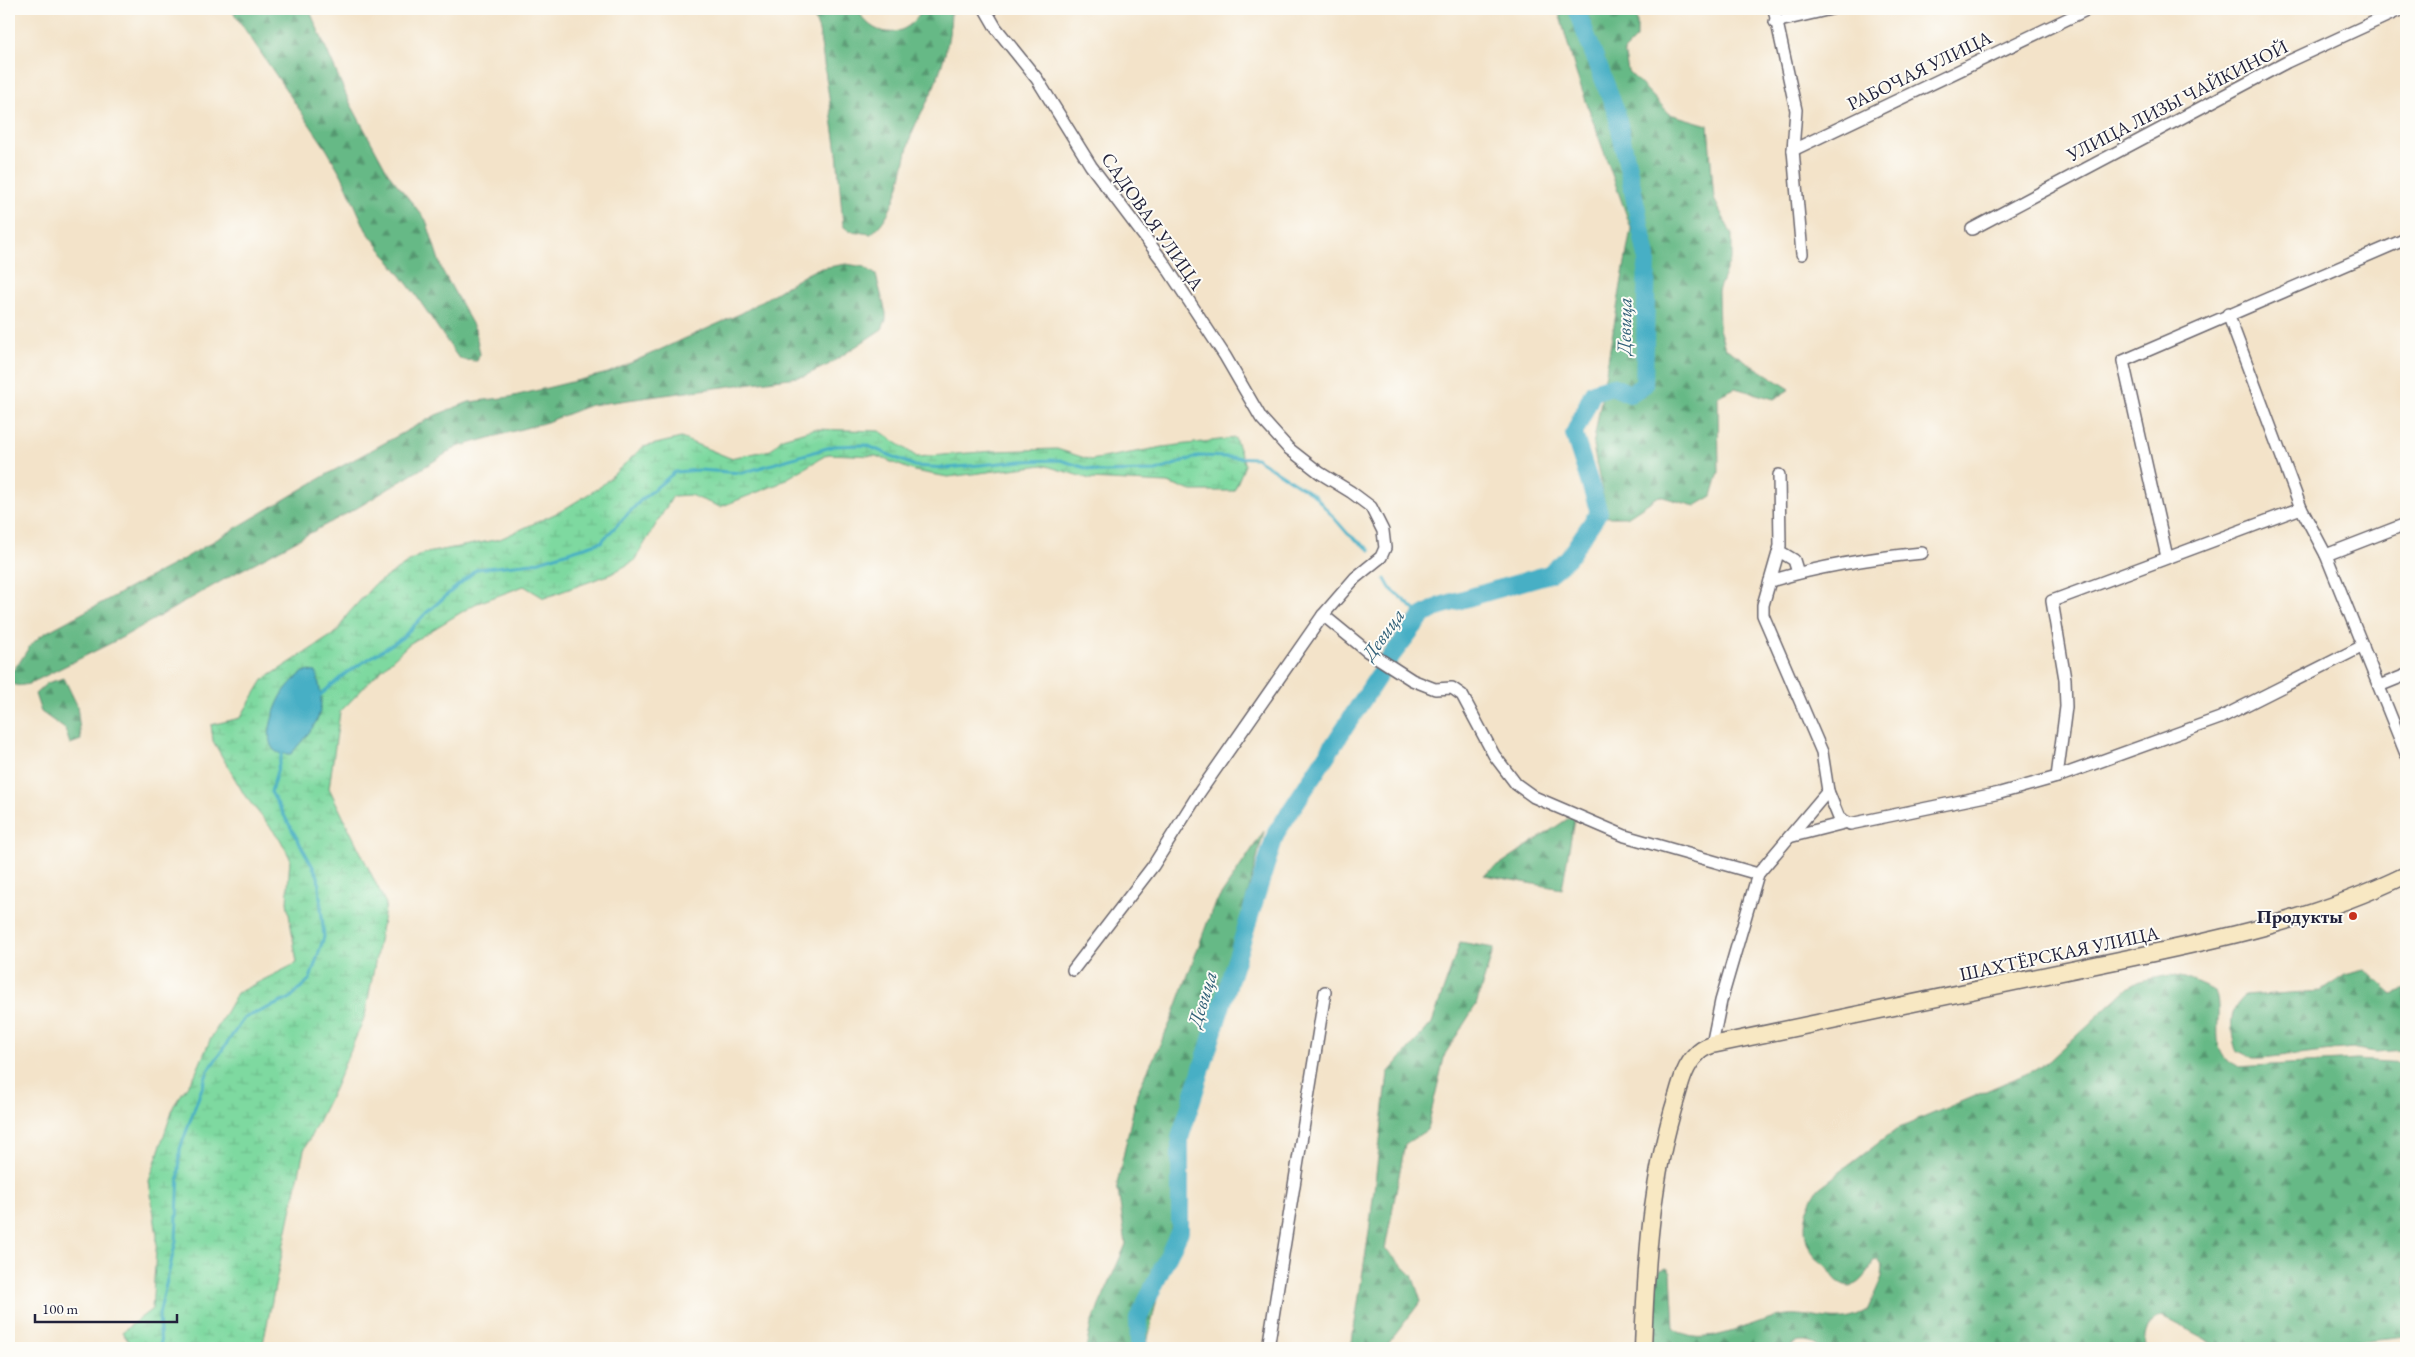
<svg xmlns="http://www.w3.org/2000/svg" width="2415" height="1357" font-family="'EB Garamond',serif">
	<defs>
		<pattern id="forest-firs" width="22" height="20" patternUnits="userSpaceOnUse" patternTransform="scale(1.25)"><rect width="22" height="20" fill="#66b986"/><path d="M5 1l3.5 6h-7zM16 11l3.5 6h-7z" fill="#54966f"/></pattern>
		<pattern id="wetland-marsh" width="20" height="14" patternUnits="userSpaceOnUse" patternTransform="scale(1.25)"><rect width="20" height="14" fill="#7ed9a0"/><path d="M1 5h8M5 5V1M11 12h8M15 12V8" fill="none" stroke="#6dba8b"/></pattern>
	</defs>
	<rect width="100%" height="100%" fill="#fdfcf7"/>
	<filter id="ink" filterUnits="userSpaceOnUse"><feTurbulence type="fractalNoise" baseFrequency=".02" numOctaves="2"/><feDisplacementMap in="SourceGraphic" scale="10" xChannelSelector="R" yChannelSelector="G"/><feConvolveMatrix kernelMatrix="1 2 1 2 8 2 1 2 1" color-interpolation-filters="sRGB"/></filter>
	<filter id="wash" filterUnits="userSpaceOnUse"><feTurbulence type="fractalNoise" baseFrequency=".0096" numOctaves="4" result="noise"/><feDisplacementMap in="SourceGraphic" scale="20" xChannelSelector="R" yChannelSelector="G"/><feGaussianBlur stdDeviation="1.12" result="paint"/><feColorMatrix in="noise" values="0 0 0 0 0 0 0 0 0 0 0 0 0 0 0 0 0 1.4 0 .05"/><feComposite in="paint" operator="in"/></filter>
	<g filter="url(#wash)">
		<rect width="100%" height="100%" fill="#f3e3c9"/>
		<!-- forest -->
		<g fill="url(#forest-firs)" stroke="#446e60">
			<path d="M231,9H309L348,99L388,173L426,220L442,270L475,329L480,354L477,361L463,360L457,356L415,294L366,230L342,176L327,150Z"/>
			<path d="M811,9H857C872,37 901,41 920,14L919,9H951C951,40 942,69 929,98C924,109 917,120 912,133C901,167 901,209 871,234L849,231L843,226L837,152L822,50L819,31Z"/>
			<path d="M1558,9H1627L1637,19V38L1624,51L1628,71L1670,114L1708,125L1714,199L1732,235V255L1718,291L1719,329L1725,348L1790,389L1774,399L1735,388L1718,396L1719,472L1712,496L1695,506L1659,496L1627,517H1607L1593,446L1631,228L1576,73Z"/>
			<path d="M846,264L865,267L876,275L886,313V320L882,329L828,365L804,376L591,405L547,422L457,447L357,508L232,575L123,637L29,684C18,686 14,688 9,677C12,670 17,666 21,660C28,648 33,641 45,633L180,561L331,472L436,415L469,402L510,397L608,373L742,313L805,275L817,269Z"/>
			<path d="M64,678L77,705L81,740L70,744L65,729L41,712L35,694L47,683Z"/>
			<path d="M1575,814L1562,889L1484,875Z"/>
			<path d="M1264,831L1176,1172L1170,1241L1147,1343L1145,1348H1086L1091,1324L1126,1244L1117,1184L1137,1093L1171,1021L1213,907Z"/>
			<path d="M1460,942L1494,948L1476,1005L1445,1054L1427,1130L1405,1144L1385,1249L1412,1275L1421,1301L1385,1348H1351L1369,1232L1388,1073L1432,1023Z"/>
			<path d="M2365,970L2392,994L2406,989V1050L2375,1052L2352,1048L2262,1058H2253L2236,1050C2230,1031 2228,1009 2244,996L2321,991L2345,975Z"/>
			<path d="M2170,975L2185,978L2215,991C2225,1017 2205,1053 2237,1067L2357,1060L2406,1063V1336L2360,1341L2321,1348H2222L2162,1316C2149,1320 2143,1335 2145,1348H1819C1812,1341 1795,1339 1789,1348H1651L1657,1275L1660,1270L1667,1268L1671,1273L1674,1328C1700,1353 1751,1321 1780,1316C1812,1310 1835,1330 1867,1311L1882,1277L1883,1267L1878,1260L1873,1261C1868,1275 1856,1294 1839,1282C1834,1279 1831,1272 1827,1267C1822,1262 1816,1259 1813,1254C1799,1234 1805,1206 1819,1188L1897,1129L2035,1070L2049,1061L2128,988L2140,981Z"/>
		</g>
		<!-- wetland -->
		<path fill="url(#wetland-marsh)" stroke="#507e6e" d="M813,429L880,431L917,457L994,451L1057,449L1091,460L1163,447L1235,438L1245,465L1234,491H1192L1167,483L1090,479L1043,465L948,477L914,471L876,456L828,454L778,484L720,507L690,495L673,496L634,561L611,574L544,598L524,586L475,604L409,644L375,676L340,712L329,788L386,904L365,1016L334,1089L304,1150L262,1348H133L122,1332L152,1309L157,1236L149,1181L174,1105L195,1075L210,1040L237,993L297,963L287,902L290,858L280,839L245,796L213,741L211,725L240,718L263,680L337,632L347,615L374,585L421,554L500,539L561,511L600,487L643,447L681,438L730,458L771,450L782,438Z"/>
		<!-- water -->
		<path fill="#46afc5" stroke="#346880" d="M306,671L316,672C328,715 318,722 291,754C288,754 282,754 279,753C259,746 275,706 283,693C289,684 297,676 306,671Z"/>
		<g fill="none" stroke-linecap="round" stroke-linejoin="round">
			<!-- stream -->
			<g stroke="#46afc5" stroke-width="3">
				<path d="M1385,579L1390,588L1422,616"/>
				<path d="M318,697L346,673L402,638L425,614L477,569L533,563L601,542L640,501L675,472L699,470L742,473L834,446L866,445L915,466L947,468L1022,461L1060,460L1099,472L1156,471L1199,456L1256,458L1315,496L1348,534L1370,550"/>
				<path d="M161,1348L159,1315L176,1241L180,1149L208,1071L244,1018L289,999L310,979L324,937L318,876L271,792L283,750"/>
			</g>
			<!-- river -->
			<path stroke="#46afc5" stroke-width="18" d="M1139,1348L1138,1319L1180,1231V1138L1276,833L1392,655L1422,616L1440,606L1549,574L1568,558L1599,512L1574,434L1593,392L1612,386L1630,394L1644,385L1647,257L1616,111L1576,9"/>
		</g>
	</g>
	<g filter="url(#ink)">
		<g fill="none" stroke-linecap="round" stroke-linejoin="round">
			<!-- street casing -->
			<g stroke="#6b666d" stroke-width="14">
				<g id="street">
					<path d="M985,9L996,28L1037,79L1091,166L1162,260L1225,356L1261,418L1288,448L1320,473L1351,492L1371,507L1383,531L1385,548L1381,557L1355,578L1323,615L1199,793L1153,866L1073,970"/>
					<path d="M1774,9L1796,110L1793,150L1802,254"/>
					<path d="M1775,22L1831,9"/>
					<path d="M1793,150L2088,9"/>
					<path d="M1972,229L2287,62L2402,9"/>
					<path d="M2228,314L2301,508"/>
					<path d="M1779,551L1794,560L1798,573"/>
					<path d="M2326,555L2406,754"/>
					<path d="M2167,557L2123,361L2406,239"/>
					<path d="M1770,581C1821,566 1870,558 1922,553"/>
					<path d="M1323,615L1367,651L1412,680L1435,689L1452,688L1462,695L1494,755L1516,784L1534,797L1625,836L1758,874"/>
					<path d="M2379,686L2406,675"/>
					<path d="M2057,777L2066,707L2065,679L2052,601L2301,508L2326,555L2406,524"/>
					<path d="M1828,791L1839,818L1850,824L2000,793L2057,777L2220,718L2363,646"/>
					<path d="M1789,837L1844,823"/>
					<path d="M1712,1045L1721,1001L1758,874L1828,791L1822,752L1763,615V605L1780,546L1779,475"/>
					<path d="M1268,1348L1325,992"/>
				</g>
			</g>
			<!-- secondary casing -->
			<g stroke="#6b666d" stroke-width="19">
				<path id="secondary" d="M1643,1348C1646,1264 1651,1177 1677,1096C1681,1082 1685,1066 1696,1055C1700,1050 1706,1047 1712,1045C1835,1020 1958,994 2081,968C2191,945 2304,925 2406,875"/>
			</g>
			<!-- street -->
			<use href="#street" stroke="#fff" stroke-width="11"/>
			<!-- secondary -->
			<use href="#secondary" stroke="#f8e8c3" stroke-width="16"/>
		</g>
	</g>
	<!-- markers -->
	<circle fill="#c8321e" stroke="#fdfcf7" stroke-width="2" cx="2353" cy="916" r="5"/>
	<g text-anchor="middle" stroke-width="4" stroke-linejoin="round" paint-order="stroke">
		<!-- street labels -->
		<g font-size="19" fill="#22223b" stroke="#fdfcf7">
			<text transform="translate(1919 70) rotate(-26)" y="7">РАБОЧАЯ УЛИЦА</text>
			<text transform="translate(2177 100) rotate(-27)" y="7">УЛИЦА ЛИЗЫ ЧАЙКИНОЙ</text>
			<text transform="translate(1153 221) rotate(55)" y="7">САДОВАЯ УЛИЦА</text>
			<text transform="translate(2059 953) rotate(-12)" y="7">ШАХТЁРСКАЯ УЛИЦА</text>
		</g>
		<!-- poi labels -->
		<g font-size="19" font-weight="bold" fill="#22223b" stroke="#fdfcf7" text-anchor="end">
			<text x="2343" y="923">Продукты</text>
		</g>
		<!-- water labels -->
		<g font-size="20" font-style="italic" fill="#326179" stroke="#fdfcf7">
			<text transform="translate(1624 326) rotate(-89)" y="7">Девица</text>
			<text transform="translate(1383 634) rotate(-54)" y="7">Девица</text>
			<text transform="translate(1202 999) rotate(-73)" y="7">Девица</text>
		</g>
	</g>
	<!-- margin -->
	<rect width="2415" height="1357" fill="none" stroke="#fdfcf7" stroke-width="30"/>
	<!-- scale -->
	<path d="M35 1314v8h142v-8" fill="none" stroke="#22223b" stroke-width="2.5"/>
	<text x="42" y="1314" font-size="15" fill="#22223b" stroke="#fdfcf7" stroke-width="4" paint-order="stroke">100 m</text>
</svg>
